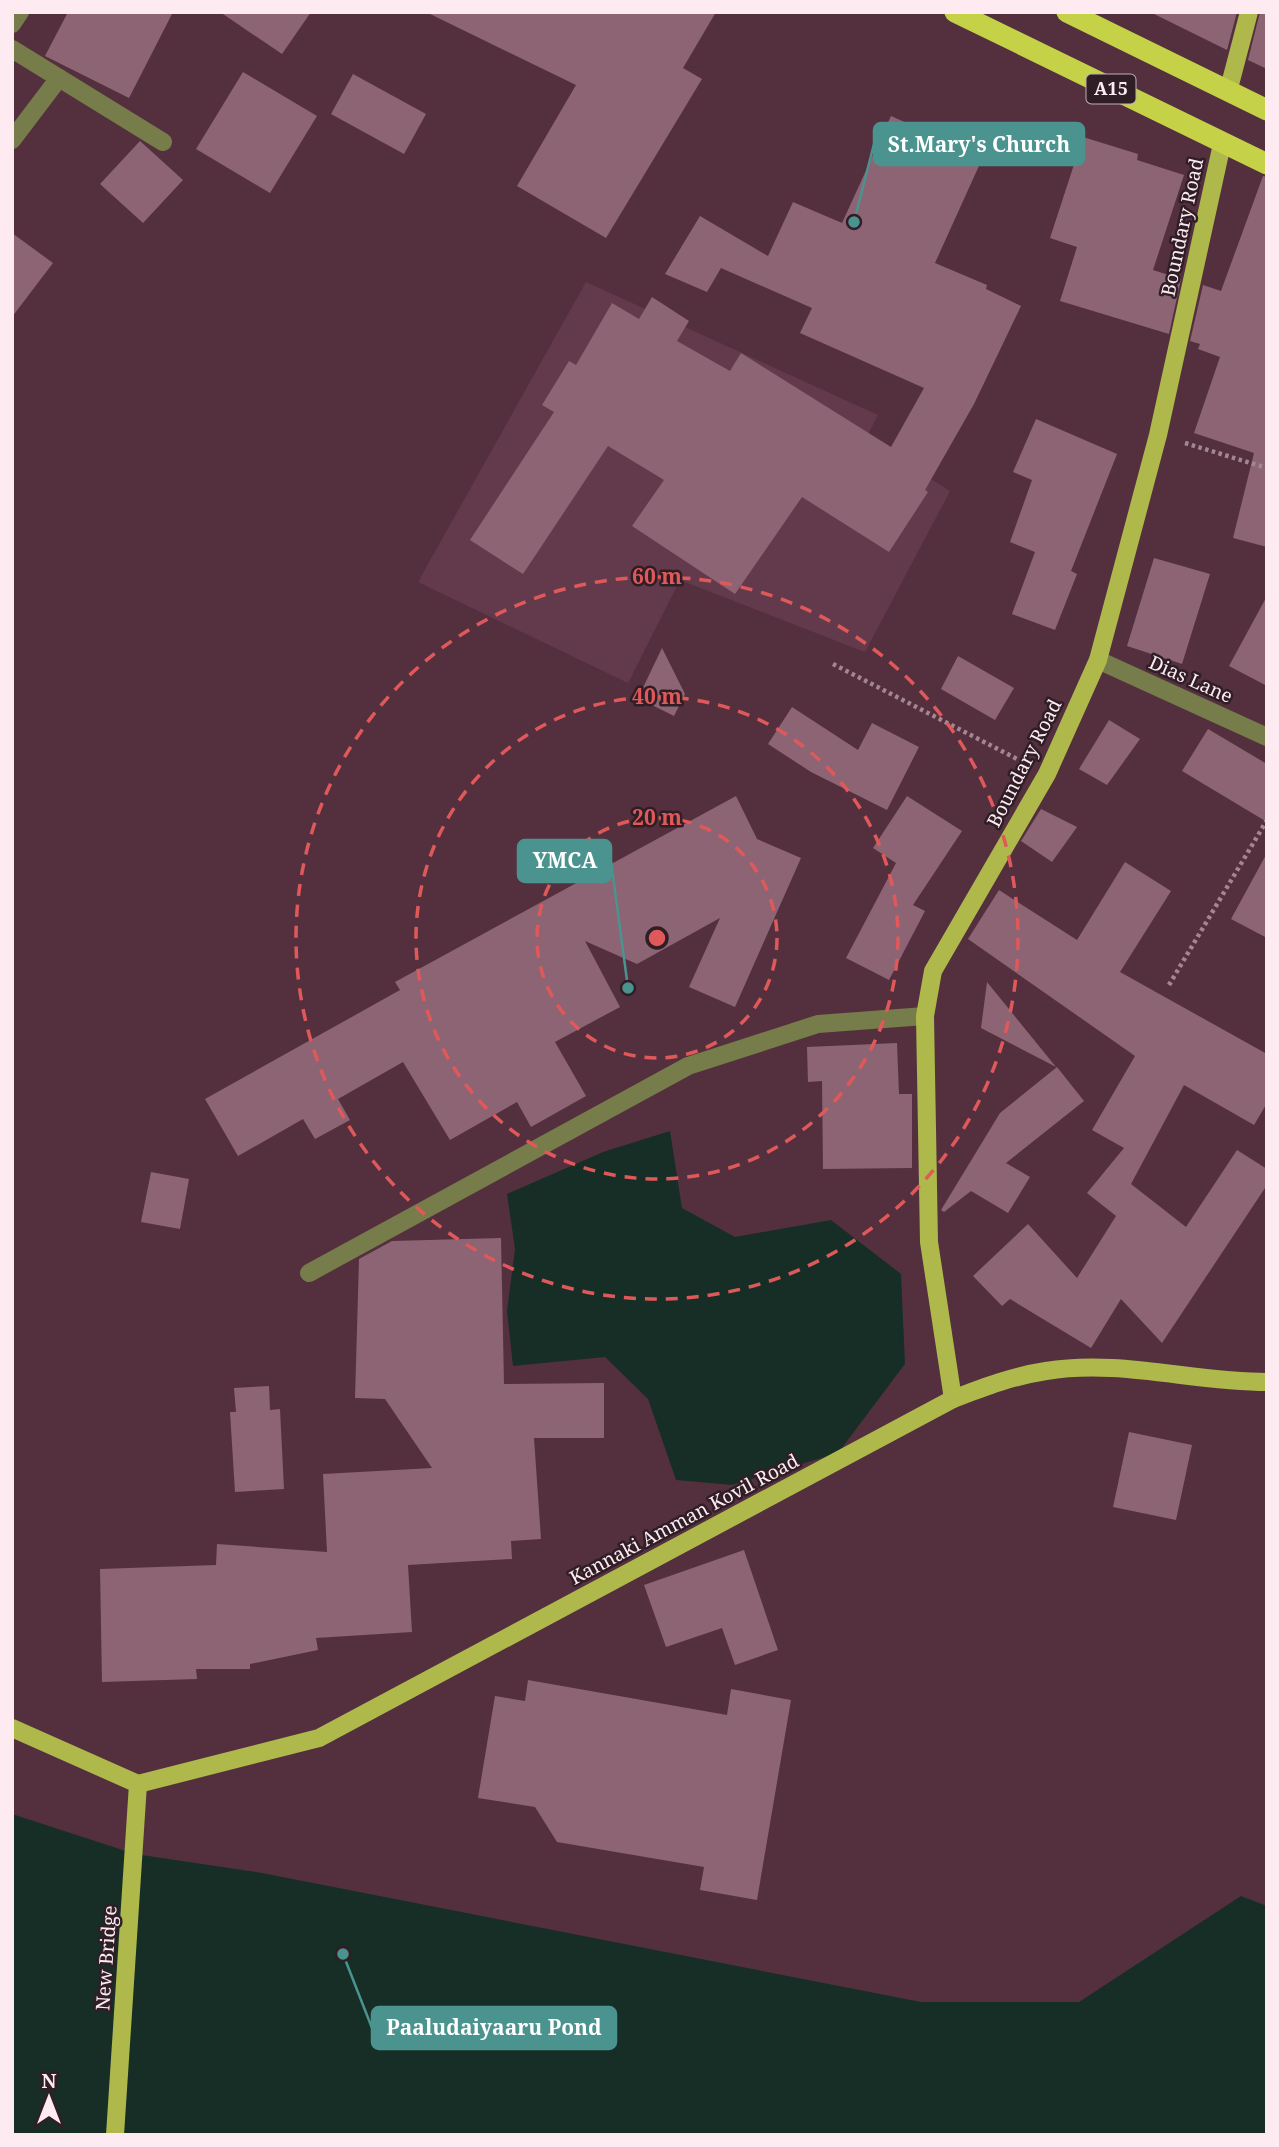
<svg xmlns="http://www.w3.org/2000/svg" width="1279" height="2147" font-family="'Noto Serif',serif">
	<rect width="100%" height="100%" fill="#54303f"/>
	<!-- built -->
	<path fill="#633a4c" d="M586,282L878,415L866,438L950,491L865,652L680,580L628,683L418,582Z"/>
	<!-- water -->
	<g fill="#172e27">
		<path d="M670,1131L682,1208L735,1237L831,1220L901,1274L905,1364L838,1453L732,1485L676,1480L648,1399L605,1357L513,1366L507,1311L515,1249L507,1194L603,1152Z"/>
		<path d="M12,1814L135,1854L262,1873L921,2002H1079L1241,1896L1267,1906V2135H12Z"/>
	</g>
	<!-- building -->
	<g fill="#8c6473">
		<path d="M68,12H173L129,98L45,56Z"/>
		<path d="M220,12H311L282,54Z"/>
		<path d="M426,12H716L683,68L702,79L606,238L517,186L576,85Z"/>
		<path d="M1150,12H1237L1227,50Z"/>
		<path d="M1260,12H1267V69L1248,60Z"/>
		<path d="M243,72L317,116L270,193L196,149Z"/>
		<path d="M353,74L426,114L404,154L331,114Z"/>
		<path d="M891,116L983,157L935,263L987,285L986,289L1021,306L974,404L925,490L928,492L889,552L802,497L735,594L632,526L664,480L608,446L523,574L470,540L554,412L542,405L569,361L576,365L612,303L639,319L652,297L689,321L677,341L730,371L741,353L891,447L924,388L800,333L812,308L721,268L707,292L665,274L700,216L768,256L793,202L842,223Z"/>
		<path d="M1083,137L1138,154L1137,160L1184,175L1153,270L1181,279L1169,334L1060,301L1077,247L1050,238Z"/>
		<path d="M140,141L183,180L143,223L100,184Z"/>
		<path d="M1263,176L1267,177V547L1233,538L1254,453L1194,433L1220,357L1198,349L1200,344L1190,341L1203,285L1221,291Z"/>
		<path d="M12,233L53,263L12,317Z"/>
		<path d="M1036,419L1117,454L1071,571L1077,574L1055,630L1012,614L1035,552L1010,542L1032,480L1013,472Z"/>
		<path d="M1154,558L1210,574L1182,664L1127,646Z"/>
		<path d="M1267,596V686L1229,666Z"/>
		<path d="M662,648L685,694L674,716L638,698Z"/>
		<path d="M958,656L1014,688L995,720L941,689Z"/>
		<path d="M792,707L858,750L872,723L919,747L887,810L811,772L768,744Z"/>
		<path d="M1109,720L1140,739L1107,785L1079,769Z"/>
		<path d="M1208,729L1267,764V822L1182,771Z"/>
		<path d="M736,796L757,839L801,858L735,1007L689,987L720,918L637,964L585,941L620,1007L555,1042L586,1096L531,1127L517,1102L450,1140L403,1062L338,1099L350,1120L315,1139L303,1119L238,1156L205,1099L400,990L395,982Z"/>
		<path d="M907,796L962,831L913,905L925,911L889,980L846,958L896,863L873,848Z"/>
		<path d="M1041,809L1077,827L1052,862L1021,841Z"/>
		<path d="M1267,853V938L1231,919Z"/>
		<path d="M1125,862L1171,891L1120,972L1267,1054V1103L1254,1125L1184,1085L1131,1184L1186,1227L1237,1150L1267,1169V1185L1162,1343L1121,1299L1091,1348L1010,1299L1002,1306L973,1276L1028,1224L1077,1278L1116,1216L1087,1193L1124,1148L1092,1130L1135,1056L968,939L999,890L1077,940Z"/>
		<path d="M987,982L1056,1067L981,1028Z"/>
		<path d="M897,1043L899,1094H912V1168L823,1169L822,1081L808,1082L807,1047Z"/>
		<path d="M1057,1067L1084,1101L1006,1163L1030,1177L1008,1213L971,1191L944,1212L941,1210L1000,1113Z"/>
		<path d="M151,1172L189,1179L180,1229L141,1222Z"/>
		<path d="M501,1238L504,1384L604,1383V1438H534L541,1539L511,1541L512,1559L408,1565L412,1632L316,1638L318,1650L250,1664V1669H196L197,1679L102,1682L100,1569L216,1565L217,1544L327,1552L323,1474L432,1468L385,1399L355,1398L359,1259L392,1241Z"/>
		<path d="M269,1386L270,1410L280,1409L284,1489L235,1492L230,1412H236L234,1388Z"/>
		<path d="M1129,1432L1192,1445L1176,1520L1113,1507Z"/>
		<path d="M744,1550L778,1650L735,1665L722,1628L666,1647L644,1585Z"/>
		<path d="M528,1680L727,1715L731,1689L791,1700L757,1900L700,1890L704,1867L557,1842L535,1807L478,1798L495,1696L525,1701Z"/>
	</g>
	<g fill="none" stroke-linecap="round" stroke-linejoin="round">
		<!-- path -->
		<g stroke="#a28691" stroke-width="4.5" stroke-dasharray="3.5 3.5" stroke-linecap="butt">
			<path d="M1185,443L1267,468"/>
			<path d="M833,664L1021,761"/>
			<path d="M1169,985L1267,820"/>
		</g>
		<!-- minor -->
		<g stroke="#767c4a" stroke-width="18">
			<path d="M12,24L20,12"/>
			<path d="M12,49L163,142"/>
			<path d="M12,140L59,78"/>
			<path d="M1098,660L1267,737"/>
			<path d="M309,1273L688,1066L818,1024L925,1016"/>
		</g>
		<!-- major -->
		<g stroke="#afb94b" stroke-width="18">
			<path d="M1228,92L1249,12"/>
			<path d="M953,1399L929,1242L925,1016L933,971L1047,774L1098,660L1158,435L1222,144"/>
			<path d="M12,1728L138,1784"/>
			<path d="M138,1784L319,1738L953,1399C984,1387 1013,1376 1046,1371C1119,1359 1193,1382 1267,1382"/>
			<path d="M115,2135L138,1784"/>
		</g>
		<!-- highway -->
		<g stroke="#c5d147" stroke-width="21">
			<path d="M955,12L1267,164"/>
			<path d="M1067,12L1267,110"/>
		</g>
	</g>
	<!-- distance rings -->
	<g fill="none" stroke="#e0595a" stroke-width="3.5" stroke-dasharray="12 9">
		<circle cx="657" cy="938" r="120"/>
		<circle cx="657" cy="938" r="241"/>
		<circle cx="657" cy="938" r="361"/>
	</g>
	<g text-anchor="middle" stroke-width="5" stroke-linejoin="round" paint-order="stroke">
		<!-- shield labels -->
		<rect fill="#2f1e25" stroke="#c0aeb4" stroke-width="2" x="1086.5" y="74.5" width="49" height="29" rx="5"/>
		<g font-size="18" font-weight="bold" fill="#feebf2">
			<text x="1111" y="95">A15</text>
		</g>
		<!-- street labels -->
		<g font-size="19" fill="#feebf2" stroke="#2f1e25">
			<text transform="translate(1182 227) rotate(-78)" y="7">Boundary Road</text>
			<text transform="translate(1191 679) rotate(24)" y="7">Dias Lane</text>
			<text transform="translate(1024 763) rotate(-63)" y="7">Boundary Road</text>
			<text transform="translate(684 1519) rotate(-28)" y="7">Kannaki Amman Kovil Road</text>
			<text transform="translate(106 1958) rotate(-86)" y="7">New Bridge</text>
		</g>
	</g>
	<circle cx="657" cy="938" r="10" fill="#e0595a" stroke="#2f1e25" stroke-width="3.5"/>
	<g font-size="21" text-anchor="middle" font-weight="bold" fill="#e0595a" stroke="#2f1e25" stroke-width="5" stroke-linejoin="round" paint-order="stroke">
		<text x="657" y="584">60 m</text>
		<text x="657" y="704">40 m</text>
		<text x="657" y="825">20 m</text>
	</g>
	<!-- callouts -->
	<path fill="none" stroke="#4b938f" stroke-width="2.5" d="M854 222L874 144M628 988L611 861M343 1954L372 2028"/>
	<g fill="#4b938f" stroke="#2f1e25" stroke-width="2.5">
		<circle cx="854" cy="222" r="7"/>
		<circle cx="628" cy="988" r="7"/>
		<circle cx="343" cy="1954" r="7"/>
	</g>
	<g fill="#4b938f" stroke="#4b938f" stroke-width="2.5">
		<rect x="874" y="123" width="210" height="42" rx="7"/>
		<rect x="518" y="840" width="93" height="42" rx="7"/>
		<rect x="372" y="2007" width="244" height="42" rx="7"/>
	</g>
	<g font-size="21" text-anchor="middle" font-weight="bold" fill="#fff">
		<text x="979" y="152">St.Mary's Church</text>
		<text x="565" y="868">YMCA</text>
		<text x="494" y="2035">Paaludaiyaaru Pond</text>
	</g>
	<!-- border -->
	<rect width="1279" height="2147" fill="none" stroke="#feebf2" stroke-width="28"/>
	<!-- north arrow -->
	<g transform="translate(49 2098)" stroke="#2f1e25" stroke-width="5" paint-order="stroke">
	<path d="M0-5L12 26L0 18L-12 26Z" fill="#feebf2"/>
	<text y="-10" font-size="19" font-weight="bold" text-anchor="middle" fill="#feebf2">N</text>
	</g>
</svg>
